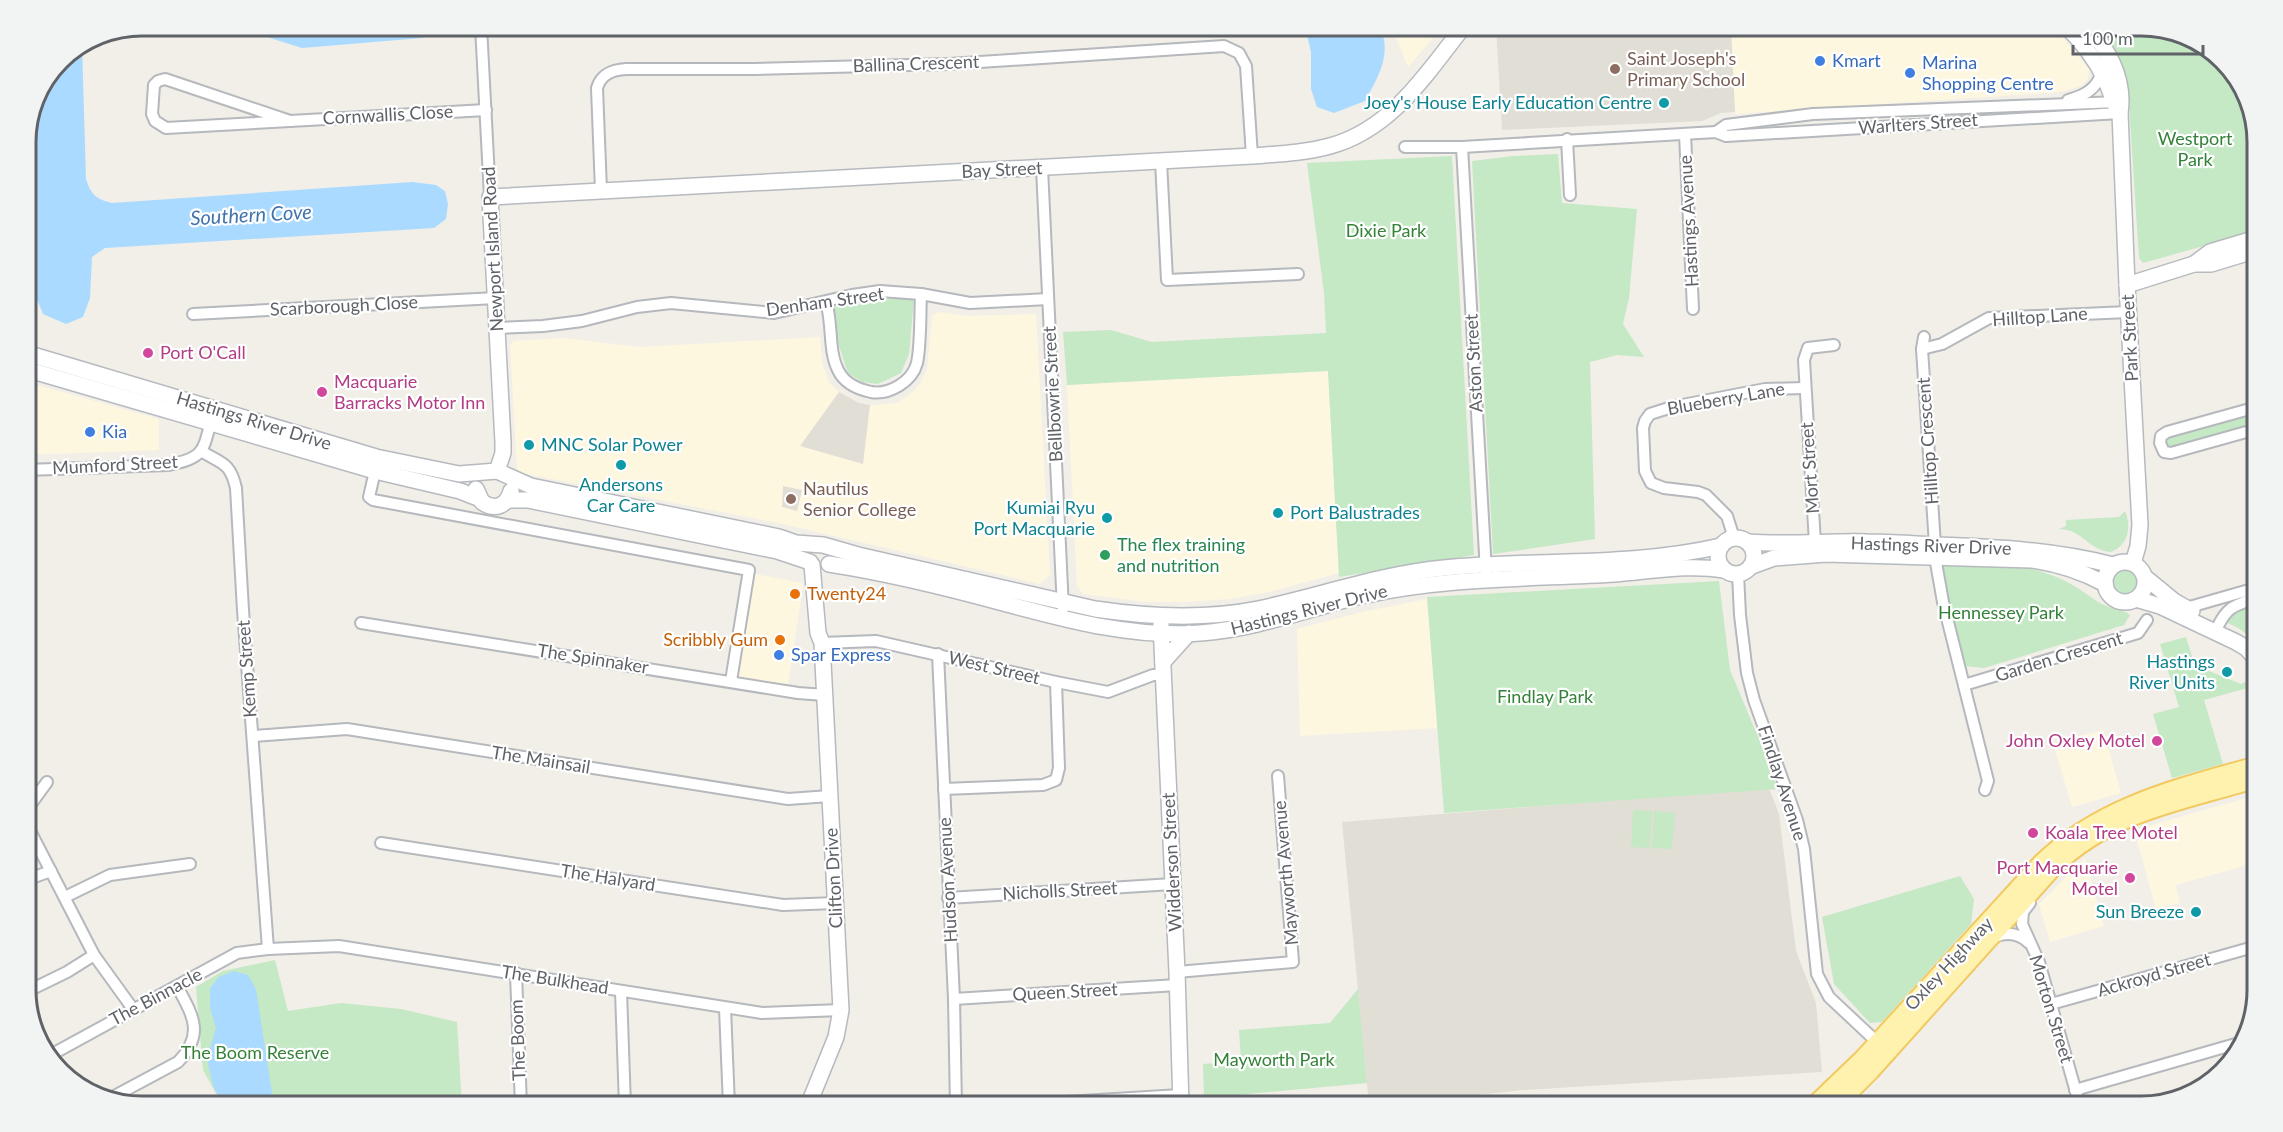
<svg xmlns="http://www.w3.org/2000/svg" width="2283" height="1132" font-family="Lato,sans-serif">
	<rect width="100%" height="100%" fill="#f1efe8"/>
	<!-- commercial -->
	<g fill="#fef7e0">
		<path d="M1391,26H1443L1408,67Z"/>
		<path d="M1728,26H2049L2062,37L2089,69L2088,78L2081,86L2060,92L1735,114Z"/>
		<path d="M938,312L967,316L1036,314L1050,575L1040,584L783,524L521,473L517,469L510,345L514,341L563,338L640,347L820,337L822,363L829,382L841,394L866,406L897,403L913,392L921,382L927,369L932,316Z"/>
		<path d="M1328,371L1339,573L1273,591L1230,599L1187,602H1145L1083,594L1077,586L1067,385Z"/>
		<path d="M26,382L159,419V450L26,455Z"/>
		<path d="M755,574L802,583L803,586L788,685L737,677L735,674L752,577Z"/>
		<path d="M1427,599L1438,728L1300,736L1297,629L1362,612Z"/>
		<path d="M2103,730L2121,793L2072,807L2053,743Z"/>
		<path d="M2257,795V885L2251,864L2176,885L2180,903L2156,909L2134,830Z"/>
		<path d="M2085,858L2104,926L2050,942L2039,904Z"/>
	</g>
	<!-- education -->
	<g fill="#e1ded6">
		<path d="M1496,26H1731L1735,112L1721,113L1702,121L1502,130Z"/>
		<path d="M839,392L859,403L870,405L863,464L800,446Z"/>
		<path d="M783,486L802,490L797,511L782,507Z"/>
		<path d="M1769,788L1779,814L1796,951L1816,1003L1822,1072L1523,1090L1401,1103V1106H1363L1369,1105L1342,822Z"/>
	</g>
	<!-- green -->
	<g fill="#c5e8c5">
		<path d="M2099,26H2141L2192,37L2238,78L2257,135V231L2143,263L2139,258L2128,90C2124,66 2113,46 2099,26Z"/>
		<path d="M1558,154L1562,203L1637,209L1629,298L1623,324L1644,357L1617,355L1590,362L1595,539L1493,554L1472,161L1513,156Z"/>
		<path d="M1452,156L1474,555L1339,577L1328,371L1067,385L1063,332L1111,330L1152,342L1326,333L1324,293L1307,163Z"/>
		<path d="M867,299H914L909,354L901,373L878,384L862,382L848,373L839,346L832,308Z"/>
		<path d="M2257,413V422L2168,450L2163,441L2168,436L2184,434Z"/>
		<path d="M2125,511C2132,528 2128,545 2111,552C2087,550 2083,529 2059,529L2066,526V520L2119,517Z"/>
		<path d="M1942,556C1976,556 2029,565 2061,579C2075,585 2087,595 2100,603C2110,609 2121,608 2130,615L2124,625L1984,668L1964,666L1941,576Z"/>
		<circle cx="2126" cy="582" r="13"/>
		<path d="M1719,581L1730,670L1766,756L1778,789L1444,813L1427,597Z"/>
		<path d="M2253,606L2257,611V643L2240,629L2226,622L2232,611Z"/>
		<path d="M2186,637L2195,666L2194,661L2204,656L2201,659L2204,669L2241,684L2251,679L2250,676L2255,686L2204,700L2223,764L2172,778L2153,714L2179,707L2160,644Z"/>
		<path d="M1633,810L1652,811L1650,848L1631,847Z"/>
		<path d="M1654,811L1675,813L1672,849L1652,848Z"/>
		<path d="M1960,876L1974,899L1971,924L1882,1022L1870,1023L1834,984L1822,917Z"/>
		<path d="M275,960L288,1011L341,1003L401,1009L457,1022L462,1106H223L203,1070L196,987L223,971Z"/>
		<path d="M1358,989L1367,1083L1204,1098L1203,1064L1241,1061L1239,1030L1330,1023Z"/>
	</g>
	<!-- water -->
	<g fill="#aadaff">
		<path d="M232,26H451L422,38L302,48Z"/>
		<path d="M1305,26H1380C1392,55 1379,75 1365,101L1334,113L1317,107L1311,89V52Z"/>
		<path d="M82,45L86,179C91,195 96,199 112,203L412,182L436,185L445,191L448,204L446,219L434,228L105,248L92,257L90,298L83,317L66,324L43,314L33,290L30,116L35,97L60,59Z"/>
		<path d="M234,971L248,975L256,989L274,1106H224L213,1086L207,1058L216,1028L210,1008V988L219,977Z"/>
	</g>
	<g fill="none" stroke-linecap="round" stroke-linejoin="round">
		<!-- street casing -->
		<g stroke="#b5b8bc" stroke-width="14">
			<g id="street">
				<path d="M481,26L490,197"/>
				<path d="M165,79L171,81L290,121L166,128L155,121L152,114L154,85L158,81Z"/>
				<path d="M2068,100C2084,96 2097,89 2102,72"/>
				<path d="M290,121L486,110"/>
				<path d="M1716,132L1726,125L1813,114L2118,102"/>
				<path d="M1685,134L1693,309"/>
				<path d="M1567,139L1570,195"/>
				<path d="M1405,147H1462L1716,132L1726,136L2120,113"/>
				<path d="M1462,147L1486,572"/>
				<path d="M1161,161L1167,280L1298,274"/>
				<path d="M1042,168L1063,609"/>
				<path d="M601,191L597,88C601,74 612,70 626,69H755L949,64L1224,46L1239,53L1246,66L1252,156"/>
				<path d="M826,302C833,324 828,350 838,370C844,383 857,389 871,392C889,395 912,382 917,363C921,344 920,314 921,294"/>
				<path d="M193,314L496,298"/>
				<path d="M497,328L543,326L582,321L637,307L671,303L774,313L852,295L880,291L921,294L970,303L1048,299"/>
				<path d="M1924,337L1922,349L1935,545"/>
				<path d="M1922,349L1942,344L1989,318L2128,312"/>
				<path d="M2257,407L2167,432L2161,436L2160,443L2164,452L2171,453L2257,429"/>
				<path d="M201,451C222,464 230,462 236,488L243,610L268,949"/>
				<path d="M26,470L168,465C205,458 203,451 212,417"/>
				<path d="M375,471L369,497L373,500L749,570L731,681"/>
				<path d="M1734,538L1727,516L1706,495L1698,492L1664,488L1651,483L1645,471L1643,428L1645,421L1650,414L1672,407L1765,389L1804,388"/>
				<path d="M1815,543L1804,360L1808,348L1834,345"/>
				<path d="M1935,557L1943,602L1988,781L1985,790"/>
				<path d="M1738,574L1740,615L1747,673L1754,700L1797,820L1804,849L1817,974L1829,997L1877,1042"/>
				<path d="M2186,608L2249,590L2257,592"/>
				<path d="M361,623L798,693L825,695"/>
				<path d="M2219,624C2232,600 2240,608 2257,595"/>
				<path d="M822,643L876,641L1056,682L1108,692L1153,675H1164"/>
				<path d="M938,654L954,999L956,1106"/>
				<path d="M1964,685L2138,633L2147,620"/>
				<path d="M253,736L347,729L788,799L830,796"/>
				<path d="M944,789L1043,785L1056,780L1059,768L1056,682"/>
				<path d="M26,821L28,808L47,782"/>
				<path d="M26,823L94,955L133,1009"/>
				<path d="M381,843L783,905L836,903"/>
				<path d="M26,880L51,871"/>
				<path d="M65,897L110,875L190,864"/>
				<path d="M948,898L1173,884"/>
				<path d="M2030,903L2023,912L2022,924L2039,962L2080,1106"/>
				<path d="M1992,938C2005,932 2018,932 2029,943"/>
				<path d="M1177,972L1293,962L1278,776"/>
				<path d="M516,973L521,1106"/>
				<path d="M621,991L625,1106"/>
				<path d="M26,992L67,972L94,955"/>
				<path d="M954,999L1177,985"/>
				<path d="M2051,1004L2257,946"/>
				<path d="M725,1008L729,1106"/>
				<path d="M47,1057L237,953L268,949L339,946L762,1013L841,1010"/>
				<path d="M2075,1090L2246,1041"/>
				<path d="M109,1099L178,1062C205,1034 193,1016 177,986"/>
				<path d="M998,1106L1180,1095"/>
			</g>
		</g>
		<!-- secondary casing -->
		<g stroke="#b6babf" stroke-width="18">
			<g id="secondary">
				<path d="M2066,26C2082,42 2095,58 2105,79C2111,91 2112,101 2120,113"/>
				<path d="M2087,26C2109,50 2125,80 2120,113L2127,285L2140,525L2138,546L2133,563"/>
				<path d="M2194,264L2210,252L2257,238"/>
				<path d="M2127,285L2194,264H2211L2257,250"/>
				<path d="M26,353L376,457L459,474L497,471L531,486L779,537L796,543L823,545L858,555L1095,609C1149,617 1203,620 1258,609C1320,596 1380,574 1444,568C1536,559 1630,567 1721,546"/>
				<path d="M26,369L375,471L460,491L478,498"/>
				<path d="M497,471L503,453V442L490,197L1252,156C1278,154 1304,153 1330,146C1392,129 1427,73 1464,26"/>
				<path d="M476,489L482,502C495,511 507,506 511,491"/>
				<path d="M508,500H528L777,551L810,562"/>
				<circle cx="1736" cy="556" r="18"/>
				<path d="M1749,542C1788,545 1828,541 1867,542C1890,542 1913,544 1936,545C1996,547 2054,550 2113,565"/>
				<circle cx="2125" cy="582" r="20"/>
				<path d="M829,564C888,573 949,588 1007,604C1071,621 1134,638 1200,633C1256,629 1307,609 1361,596C1445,577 1530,579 1615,574C1652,571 1688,564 1724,570"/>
				<path d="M1752,566L1774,558L1826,554L2032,560C2059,564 2081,571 2105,584"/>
				<path d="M2146,578L2174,601L2192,611"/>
				<path d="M2136,599L2160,606L2236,642L2246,648L2257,660"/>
				<path d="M1161,624L1177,972L1181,1106"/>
				<path d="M1163,662L1189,633"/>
				<path d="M808,1106L836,1037L841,1010L822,643L818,633L812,565"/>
			</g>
		</g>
		<!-- primary casing -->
		<g stroke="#f2c960" stroke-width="20">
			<g id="primary">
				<path d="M1813,1106L1863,1058L2040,864C2100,805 2179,787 2257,765"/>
				<path d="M1836,1106L1871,1071L2054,867C2112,811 2183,802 2257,779"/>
			</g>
		</g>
		<!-- street -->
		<use href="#street" stroke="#fff" stroke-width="10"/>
		<!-- secondary -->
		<use href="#secondary" stroke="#fff" stroke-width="15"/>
		<!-- primary -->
		<use href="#primary" stroke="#fff2af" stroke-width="16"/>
	</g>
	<!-- markers -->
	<g fill="#3f7fe0" stroke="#fff" stroke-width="2">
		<circle cx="1820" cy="61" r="6"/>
		<circle cx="1910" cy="73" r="6"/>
		<circle cx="90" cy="432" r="6"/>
		<circle cx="779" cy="655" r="6"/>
	</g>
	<g fill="#8d6e63" stroke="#fff" stroke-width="2">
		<circle cx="1615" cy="69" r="6"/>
		<circle cx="791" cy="499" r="6"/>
	</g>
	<g fill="#0f9aa8" stroke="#fff" stroke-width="2">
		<circle cx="1664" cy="103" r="6"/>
		<circle cx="529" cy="445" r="6"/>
		<circle cx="621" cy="465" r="6"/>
		<circle cx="1278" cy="513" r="6"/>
		<circle cx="1107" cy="518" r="6"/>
		<circle cx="2227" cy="672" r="6"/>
		<circle cx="2196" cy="912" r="6"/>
	</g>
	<g fill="#d1479c" stroke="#fff" stroke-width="2">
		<circle cx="148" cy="353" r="6"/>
		<circle cx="322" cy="392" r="6"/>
		<circle cx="2157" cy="741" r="6"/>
		<circle cx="2033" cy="833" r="6"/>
		<circle cx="2130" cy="878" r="6"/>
	</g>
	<circle fill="#2e9e5b" stroke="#fff" stroke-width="2" cx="1105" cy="555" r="6"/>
	<g fill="#e8710a" stroke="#fff" stroke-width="2">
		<circle cx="795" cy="594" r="6"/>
		<circle cx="780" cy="640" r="6"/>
	</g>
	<g text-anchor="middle" stroke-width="4.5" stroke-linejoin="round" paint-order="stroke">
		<!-- education labels -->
		<g font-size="18" fill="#785e54" stroke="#fff" text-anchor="start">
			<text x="1627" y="65">Saint Joseph's<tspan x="1627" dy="21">Primary School</tspan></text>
			<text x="803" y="495">Nautilus<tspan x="803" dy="21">Senior College</tspan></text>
		</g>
		<!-- shop labels -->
		<g font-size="18" fill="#366cbe" stroke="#fff" text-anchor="start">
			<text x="1832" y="67">Kmart</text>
			<text x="1922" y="69">Marina<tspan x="1922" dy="21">Shopping Centre</tspan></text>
			<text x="102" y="438">Kia</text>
			<text x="791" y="661">Spar Express</text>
		</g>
		<!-- street labels -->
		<g font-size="18" fill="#5f6368" stroke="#fff">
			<text transform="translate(916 64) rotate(-2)" y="6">Ballina Crescent</text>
			<text transform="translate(388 115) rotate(-3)" y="6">Cornwallis Close</text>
			<text transform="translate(1918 124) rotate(-4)" y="6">Warlters Street</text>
			<text transform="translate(1002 170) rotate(-3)" y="6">Bay Street</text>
			<text transform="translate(1689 221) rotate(-93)" y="6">Hastings Avenue</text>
			<text transform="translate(493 249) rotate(-93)" y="6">Newport Island Road</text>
			<text transform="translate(825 302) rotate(-8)" y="6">Denham Street</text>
			<text transform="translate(344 306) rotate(-3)" y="6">Scarborough Close</text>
			<text transform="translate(2040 317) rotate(-4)" y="6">Hilltop Lane</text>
			<text transform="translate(2130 338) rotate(-93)" y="6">Park Street</text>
			<text transform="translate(1474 363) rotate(-93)" y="6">Aston Street</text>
			<text transform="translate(1053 394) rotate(-93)" y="6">Bellbowrie Street</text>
			<text transform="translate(1726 399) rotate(-10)" y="6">Blueberry Lane</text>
			<text transform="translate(254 421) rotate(17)" y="6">Hastings River Drive</text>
			<text transform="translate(1928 441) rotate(-94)" y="6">Hilltop Crescent</text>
			<text transform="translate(115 465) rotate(-3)" y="6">Mumford Street</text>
			<text transform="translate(1810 468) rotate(-94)" y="6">Mort Street</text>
			<text transform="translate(1931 546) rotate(2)" y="6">Hastings River Drive</text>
			<text transform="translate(1309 610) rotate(-14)" y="6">Hastings River Drive</text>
			<text transform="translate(2059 657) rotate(-17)" y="6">Garden Crescent</text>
			<text transform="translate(593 659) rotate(9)" y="6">The Spinnaker</text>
			<text transform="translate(994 668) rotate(13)" y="6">West Street</text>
			<text transform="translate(247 669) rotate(-94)" y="6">Kemp Street</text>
			<text transform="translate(541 760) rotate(9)" y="6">The Mainsail</text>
			<text transform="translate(1782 783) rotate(72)" y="6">Findlay Avenue</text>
			<text transform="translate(1172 862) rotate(-93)" y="6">Widderson Street</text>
			<text transform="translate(1286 873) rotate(-95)" y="6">Mayworth Avenue</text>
			<text transform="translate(608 878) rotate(9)" y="6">The Halyard</text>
			<text transform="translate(834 878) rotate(-93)" y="6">Clifton Drive</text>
			<text transform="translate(948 880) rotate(-93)" y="6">Hudson Avenue</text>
			<text transform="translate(1060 891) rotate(-3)" y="6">Nicholls Street</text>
			<text transform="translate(1949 964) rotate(-47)" y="6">Oxley Highway</text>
			<text transform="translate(2154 975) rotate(-16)" y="6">Ackroyd Street</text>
			<text transform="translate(555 980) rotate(9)" y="6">The Bulkhead</text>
			<text transform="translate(1065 992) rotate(-3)" y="6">Queen Street</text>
			<text transform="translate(156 997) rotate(-28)" y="6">The Binnacle</text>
			<text transform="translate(2051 1009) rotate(73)" y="6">Morton Street</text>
			<text transform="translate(518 1040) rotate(-92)" y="6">The Boom</text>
		</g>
		<!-- culture labels -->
		<g font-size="18" fill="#0d838f" stroke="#fff" text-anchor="end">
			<text x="1652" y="109">Joey's House Early Education Centre</text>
			<text x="541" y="451" text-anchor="start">MNC Solar Power</text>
			<text x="621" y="491" text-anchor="middle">Andersons<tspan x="621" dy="21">Car Care</tspan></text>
			<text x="1095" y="514">Kumiai Ryu<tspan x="1095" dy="21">Port Macquarie</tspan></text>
			<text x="1290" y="519" text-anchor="start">Port Balustrades</text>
			<text x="2215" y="668">Hastings<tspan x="2215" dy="21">River Units</tspan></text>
			<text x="2184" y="918">Sun Breeze</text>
		</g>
		<!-- park labels -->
		<g font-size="18" fill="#348238" stroke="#fff">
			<text x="2195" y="145">Westport<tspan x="2195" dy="21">Park</tspan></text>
			<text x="1386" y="237">Dixie Park</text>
			<text x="2001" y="619">Hennessey Park</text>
			<text x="1545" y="703">Findlay Park</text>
			<text x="255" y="1059">The Boom Reserve</text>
			<text x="1274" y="1066">Mayworth Park</text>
		</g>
		<!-- hotel labels -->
		<g font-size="18" fill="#b23c85" stroke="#fff" text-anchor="start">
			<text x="160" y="359">Port O'Call</text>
			<text x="334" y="388">Macquarie<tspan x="334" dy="21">Barracks Motor Inn</tspan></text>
			<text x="2145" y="747" text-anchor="end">John Oxley Motel</text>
			<text x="2045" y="839">Koala Tree Motel</text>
			<text x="2118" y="874" text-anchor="end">Port Macquarie<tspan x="2118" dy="21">Motel</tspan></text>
		</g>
		<!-- leisure labels -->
		<g font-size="18" fill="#27864d" stroke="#fff" text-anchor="start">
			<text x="1117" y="551">The flex training<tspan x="1117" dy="21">and nutrition</tspan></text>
		</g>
		<!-- food labels -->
		<g font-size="18" fill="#c56008" stroke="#fff" text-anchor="start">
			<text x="807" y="600">Twenty24</text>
			<text x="768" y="646" text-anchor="end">Scribbly Gum</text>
		</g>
		<!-- water labels -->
		<g font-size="20" font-style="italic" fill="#4174aa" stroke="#fff">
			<text transform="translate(251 215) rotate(-3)" y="7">Southern Cove</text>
		</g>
	</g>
	<!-- crop -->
	<path d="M0 0H2283V1132H0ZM142 36H2141A106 106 0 0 1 2247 142V990A106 106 0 0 1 2141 1096H142A106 106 0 0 1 36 990V142A106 106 0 0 1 142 36Z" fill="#f2f3f3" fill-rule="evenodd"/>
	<path fill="none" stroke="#5f6368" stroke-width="3" d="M142 36H2141A106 106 0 0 1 2247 142V990A106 106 0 0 1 2141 1096H142A106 106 0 0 1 36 990V142A106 106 0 0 1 142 36Z"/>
	<!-- scale -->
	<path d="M2073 45v9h130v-9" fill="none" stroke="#5f6368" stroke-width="3"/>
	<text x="2082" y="45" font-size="18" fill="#5f6368" stroke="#ffffff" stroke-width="4.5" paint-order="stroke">100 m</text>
</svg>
